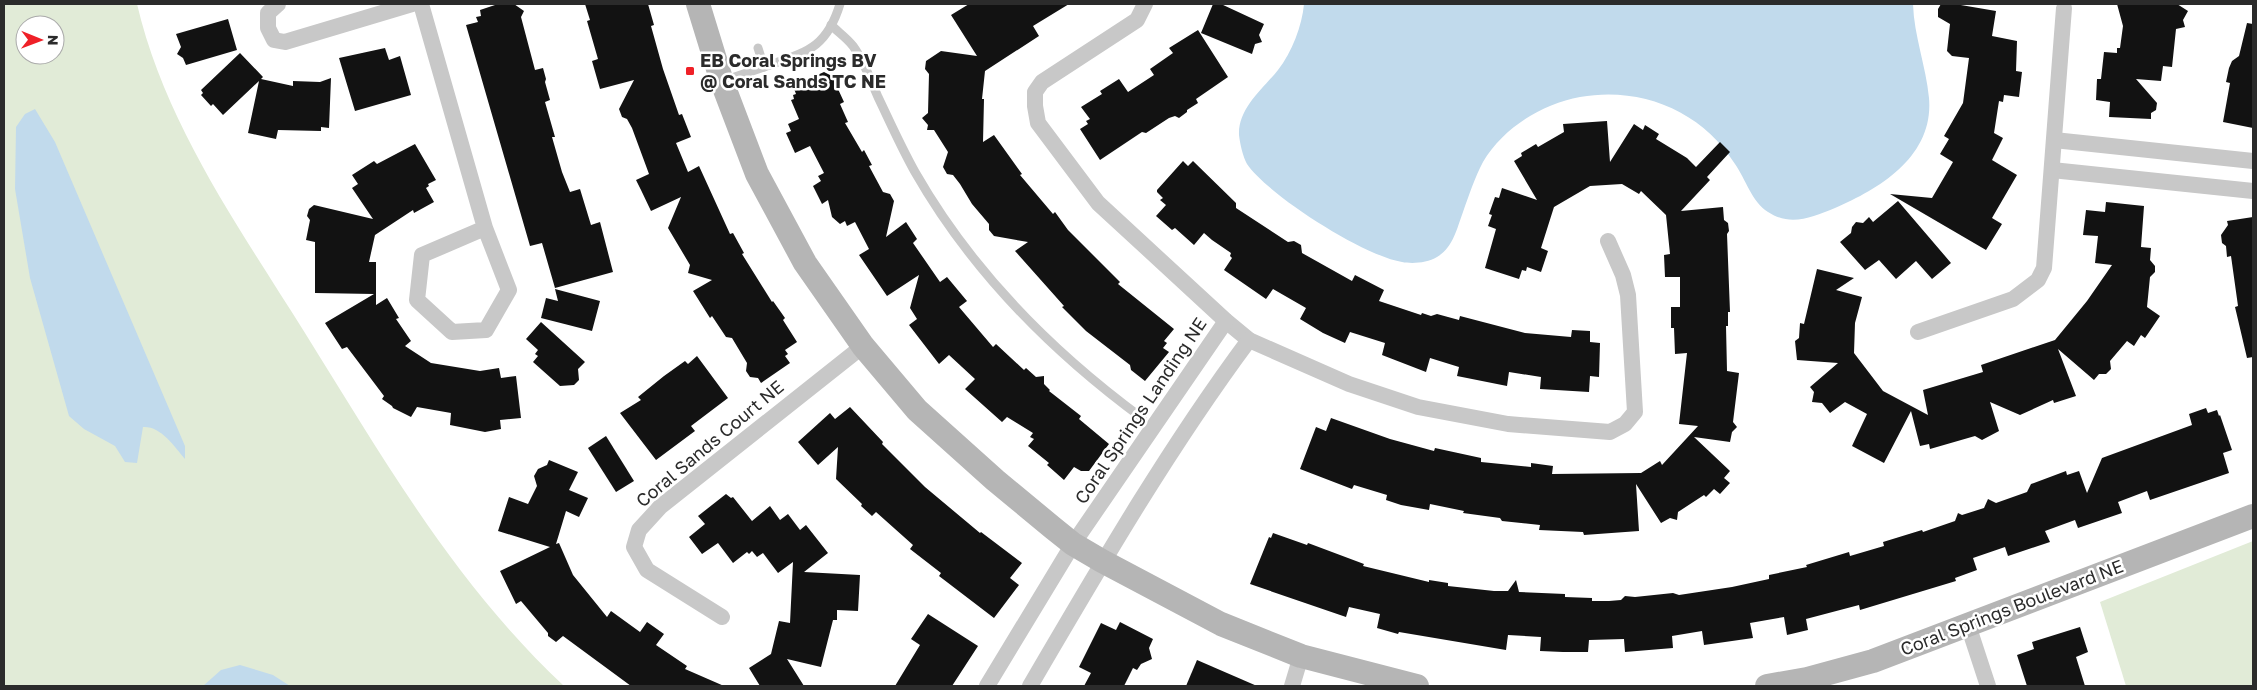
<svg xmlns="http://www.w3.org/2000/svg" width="2257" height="690" font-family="'Golos Text',sans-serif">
	<rect width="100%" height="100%" fill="#fff"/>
	<!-- green -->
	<g fill="#e1ebd7" fill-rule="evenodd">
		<path d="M4,4H137C165,124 240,229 305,333C383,458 455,584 564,686H4ZM25,25H55V55H25Z"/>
		<path d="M2253,541V686H2126L2100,602Z"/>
	</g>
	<!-- water -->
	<g fill="#c1daec">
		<path d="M1304,4H1913C1914,36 1926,66 1929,98C1934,155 1882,188 1835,208C1812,217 1791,227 1768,212C1752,202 1746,180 1735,164C1702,111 1641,86 1580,97C1542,104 1503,128 1483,162C1475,177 1469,195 1463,212C1457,228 1453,248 1437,257C1427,263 1412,264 1402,262C1364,256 1268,195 1247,164C1243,157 1240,144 1239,135C1238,108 1263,89 1278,70C1292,52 1302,26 1304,4Z"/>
		<path d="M35,109L55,142L185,446V459C174,446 161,426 143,427L137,463L125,462L115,446L84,429L69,416L30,278L15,189L16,127L25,114Z"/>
		<path d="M240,665L273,675L290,686H203L221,670Z"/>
	</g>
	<!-- building -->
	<g fill="#121212">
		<path d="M498,4H514L524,11L521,17L535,70L543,68L546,79L545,82L550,100L545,102L555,137H552L562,172L570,192L580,189L591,225L600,222L613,272L555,288L542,243L530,246L466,25L478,22L476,17L481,16L480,10Z"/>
		<path d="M585,4H648L654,25L651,26L663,69L679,115L682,114L691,137L676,143L688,172L699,166L730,234L733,233L744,253L742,254L772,302L773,301L785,318L783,320L797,342L785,350L788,354L785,356L790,363L761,383L758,378L750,377L746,371L747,363L732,338L726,337L712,316L710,318L693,291L712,280L688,273L690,265L668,228L681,197L651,211L641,190L636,180L649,174L632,128L627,119L622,117L619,109L634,80L600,89L592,61L598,59L587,21L590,20Z"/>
		<path d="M969,4H1069L1033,26L1039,36L985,71L982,99H984L983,142L994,135L1022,174L1020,175L1053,214L1055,212L1068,230L1120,282L1118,284L1174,329L1164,341L1167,343L1163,348L1169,352L1145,381L1131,370L1130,365L1086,331L1062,307L1064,306L1015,251L1028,242L994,236L989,230V224L972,204L960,184L953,175L947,174L943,167L948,152L934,130H927L928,125L922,118L928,113L929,74L925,69L926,61L941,51L977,56L951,15Z"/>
		<path d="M1213,4H1221L1264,24L1259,35L1262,42L1255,44L1252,54L1201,33Z"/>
		<path d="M1941,4H1955L1996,11L1992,36L2017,41L2016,71L2022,72L2019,97L2004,95L2003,102L1999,101L1994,133L2003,138L1992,160L2017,175L1992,218L2002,224L1986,250L1890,194L1932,198L1953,162L1940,154L1949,139L1944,136L1963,103L1969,58L1952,56L1947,51L1950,24L1938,17V9Z"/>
		<path d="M2117,4H2177L2188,11L2183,20L2185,27L2176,29L2172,67L2163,66L2161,81L2136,79L2157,103L2156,110L2151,113V119L2109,117L2110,102L2096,100L2097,79H2101L2104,52L2117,53V48H2120L2123,26Z"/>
		<path d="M228,19L237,50L186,65L183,58L177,54L181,47L176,34Z"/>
		<path d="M2247,23L2253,24V128L2223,122L2230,83L2226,82L2229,68L2232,61L2239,56Z"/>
		<path d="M1198,30L1228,77L1196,99L1198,103L1187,110V112L1179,118L1175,116L1169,118L1146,133L1142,132L1100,160L1080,129L1088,124L1086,121L1090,119L1081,107L1102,94L1100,91L1119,79L1128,92L1154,75L1150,69L1173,53L1169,48Z"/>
		<path d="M385,48L389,60L400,56L411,95L355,111L339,58Z"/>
		<path d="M240,53L263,77L261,79L293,86V81L320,82L331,78L329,128L321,127V131L278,130L276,139L248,133L259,81L223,115L213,104L211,106L201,95L203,93L201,90Z"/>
		<path d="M824,72L836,78L840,85L838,89L844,102L840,104L848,122L845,123L862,152L864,150L872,165L869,166L883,192L890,194L894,201L886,237L906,222L917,239L913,243L940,282L947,277L967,301L959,307L993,347L996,344L1024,370L1026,368L1036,377L1044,376V384L1050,390L1049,391L1081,416L1079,419L1109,444L1089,471H1081L1074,467L1064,480L1047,465L1049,463L1028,446L1034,439L1030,437L1033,433L1007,417L1002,422L965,389L975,379L949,355L939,364L909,325L917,319L910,308L919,275L887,296L859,255L869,249L855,222L847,226L845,221L840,224L832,217L828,200L822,204L813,186L821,181L818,176L824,173L810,146L795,153L786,133L791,131L788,124L799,119L791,100L794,99L793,95L796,94L793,86Z"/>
		<path d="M1607,121L1610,162L1634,124L1643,130L1645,125L1659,134L1656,139L1687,158L1696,167L1720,142L1730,152L1707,177L1710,180L1681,211L1723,207L1724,220L1728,223L1729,231L1727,234L1730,312H1728V326H1726L1727,371L1739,373L1733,422L1737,427L1732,432L1730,442L1694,437L1730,471L1724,478L1730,483L1720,494L1714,489L1706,497L1704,495L1678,512L1677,520L1670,518L1661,523L1636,484L1639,531L1584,535L1583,532L1539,530L1540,525L1502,521L1500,518L1463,513L1464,511L1430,504L1429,510L1401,505L1386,500L1387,495L1354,485L1352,489L1300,469L1316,427L1326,431L1331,418L1390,439L1434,451L1435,448L1481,458V462L1531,467V463L1553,466L1552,474L1641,473L1660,461L1662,465L1698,426L1679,424L1687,353L1675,354L1674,328H1671V307H1680V277H1665L1664,255L1670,254L1666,215L1641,191L1639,194L1622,184L1590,186L1554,207L1541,248L1548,251L1541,272L1527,267L1526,271L1522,270L1519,279L1485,268L1496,229L1488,226L1492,215L1489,214L1495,197L1499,198L1502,188L1537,200L1514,161L1522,156L1521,153L1536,144L1538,147L1564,132L1563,124Z"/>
		<path d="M415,144L436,180L428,184L429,186L426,188L434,202L414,213L413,210L375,235L369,262H376V305L387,298L399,318L396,319L411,341L405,346L431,363L480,371L499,368L501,378L516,376L521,418L500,420L501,429L485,432L450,425L451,413L417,407L411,417L393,408L392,406L382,399L384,396L347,347L342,349L325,323L374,294L315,293V242L306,240L310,220L307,216L309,209L314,205L373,219L352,188L358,184L352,175L374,161L377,164Z"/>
		<path d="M1183,161L1188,166L1193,161L1236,203V208L1288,242L1294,241L1301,245L1302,253L1352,281L1355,275L1384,290L1379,301L1421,315L1422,313L1431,316L1437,314L1459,320L1460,316L1525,333L1571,337L1572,330L1590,331V342L1600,343L1599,377L1590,376L1589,392L1540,389L1541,377L1509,372L1507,386L1457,376L1459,367L1430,358L1426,372L1382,355L1385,343L1350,332L1345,343L1323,333L1300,319L1306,308L1273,289L1266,299L1224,270L1232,258L1230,256L1231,253L1212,240L1204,233L1194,245L1175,228L1172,230L1156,216L1166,205L1160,200L1163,198L1157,192V190Z"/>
		<path d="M1898,201L1951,263L1932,279L1916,261L1896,279L1879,260L1865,270L1840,242L1851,233L1852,227L1856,222L1863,223L1869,217L1873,222Z"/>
		<path d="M2106,202L2144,206L2141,247L2151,248L2150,260L2155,266V272L2150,277L2147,307L2160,316L2145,338L2141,335L2134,346L2127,341L2110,361L2111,369L2106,374H2099L2094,380L2058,349L2076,396L2054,403L2053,400L2020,415L1990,402L1999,431L1982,440L1975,436L1930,449L1929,444L1920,446L1911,411L1884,463L1852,446L1867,414L1845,402L1830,413L1822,403L1812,402L1814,392L1810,387L1838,363L1797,360L1795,341L1799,338L1800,323L1804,324L1817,269L1854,278L1836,290L1862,297L1855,323L1854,353L1883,391L1928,415L1923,390L1983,372L1981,365L2055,340L2087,301L2112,265L2095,263L2098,236L2083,235L2086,210L2105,212Z"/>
		<path d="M2253,217V357L2247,358L2235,307L2238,306L2231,256L2227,257L2226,246L2222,243L2221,235L2228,225L2227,221Z"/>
		<path d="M555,289L600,301L592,331L541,318L546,298L558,301Z"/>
		<path d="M541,322L585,362L578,369L579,380L574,385L560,386L533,362L538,356L535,354L538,350L526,339Z"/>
		<path d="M697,356L728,398L691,426L695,431L656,460L620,413L641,400L638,397L664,376L685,361L688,364Z"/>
		<path d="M850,407L883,442L882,444L925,487L980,533L981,532L1022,563L1010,578L1019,585L994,618L939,576L941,573L910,549L913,545L876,512L872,516L861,506L862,504L836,479L838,447L818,465L798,442L830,413L835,419Z"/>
		<path d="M2206,408L2208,413L2217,410L2219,416L2220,415L2232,450L2223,453L2229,473L2150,500L2147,491L2118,502L2122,513L2078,528L2075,520L2045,531L2050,542L2008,556L2005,547L1973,558L1977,570L1955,578L1956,581L1860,610L1859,605L1806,619L1808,630L1787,635L1784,617L1750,623L1753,638L1704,645L1702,631L1672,636L1673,648L1625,652L1624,639L1589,640L1588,652H1563L1540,651L1541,637L1508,635L1506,650L1399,632L1398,634L1377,628L1380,614L1349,607L1346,617L1250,584L1269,537L1271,538L1273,533L1307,545L1308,543L1364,564L1363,566L1429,582V580L1448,583V586L1494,591H1508L1516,580L1519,592L1565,594V597L1592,598V601H1609L1621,600L1625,596L1635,597L1673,593L1679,595L1732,587L1769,579V575L1807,567L1806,565L1849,552L1850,556L1884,546L1883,542L1922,530L1923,532L1955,521L1958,513L1962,515L1984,508L1988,499L1996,503L2027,492L2031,484L2066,471L2067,475L2079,471L2087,493L2102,458L2192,425L2189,414Z"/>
		<path d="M606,436L634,481L616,492L588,448Z"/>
		<path d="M549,460L578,472L569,490L588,498L579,517L566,511L556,544L559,543L573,575L607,617L611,611L640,632L647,622L664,634L656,645L687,666L685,669L724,686H631L563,636L556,642L548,636V633L521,601L516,604L500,571L550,547L498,531L509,497L528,504L537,486L534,476L538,469L547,465Z"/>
		<path d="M726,494L731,498L733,497L752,521L770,506L780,520L788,514L800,530L806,525L828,553L804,572L860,575L858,611L837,610V620H833L821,667L787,659L804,686H760L749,668L771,654L779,621L790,623L793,562L778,573L763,553L757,557L752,551L749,554L747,552L733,563L718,543L702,554L689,537L705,524L698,516Z"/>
		<path d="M928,614L978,646L952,686H895L920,645L911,639Z"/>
		<path d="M1120,622L1153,639L1149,648L1152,659L1141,664L1137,670L1133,668L1124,686H1084L1091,673L1079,667L1101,623L1116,630Z"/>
		<path d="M2080,627L2088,652L2076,657L2085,686H2027L2017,655L2034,649L2032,642Z"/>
		<path d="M1197,660L1257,686H1186Z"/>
	</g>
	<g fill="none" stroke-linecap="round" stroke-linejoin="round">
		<!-- lane -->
		<g stroke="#c8c8c8" stroke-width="9">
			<path d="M831,25C838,32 847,38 853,46C864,61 871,81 878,97C890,122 901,147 915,172C971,270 1051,351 1142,418"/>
			<path d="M764,67C805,52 826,50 840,4"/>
			<path d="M723,81L764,67L758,48"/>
		</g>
		<!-- street -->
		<g stroke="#c8c8c8" stroke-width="16">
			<path d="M278,4L268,13V28L274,40L285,42L412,4"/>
			<path d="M421,4L485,228L509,290L486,330L452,332L417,300L422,255L485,228"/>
			<path d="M1145,4L1137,20L1042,82L1035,92V106L1038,123L1098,203L1226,321L1249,340L1349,384L1418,407L1508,424L1610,432L1625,424L1635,412L1628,295L1623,275L1608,241"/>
			<path d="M2054,140L2253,161"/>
			<path d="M2052,170L2253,191"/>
			<path d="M1918,332L2013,299L2038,280L2044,268L2064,8"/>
			<path d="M722,617L647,570L634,547L639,530L660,507L863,346"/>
			<path d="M1968,625L1988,686"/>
			<path d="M987,686L1073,544L1226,321"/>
			<path d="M1030,686C1099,568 1168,449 1249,340"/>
			<path d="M1292,686L1301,656"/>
		</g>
		<!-- secondary -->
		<g stroke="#b5b5b5" stroke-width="24">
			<path d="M698,4L722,82L757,174L805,263L863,346L917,410L995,480L1053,528L1073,544L1102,561L1221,624L1301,656L1417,686"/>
			<path d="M1767,686L1807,679L1873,661L2253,516"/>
		</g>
	</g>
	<!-- markers -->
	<rect fill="#ef2027" stroke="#fff" stroke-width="2" x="685" y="66" width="10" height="10" rx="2.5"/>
	<g text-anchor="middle" stroke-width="5" stroke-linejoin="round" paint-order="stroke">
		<!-- poi labels -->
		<g font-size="18" font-weight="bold" fill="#2b2b2b" stroke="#fff" text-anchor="start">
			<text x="700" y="67">EB Coral Springs BV<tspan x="700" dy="21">@ Coral Sands TC NE</tspan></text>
		</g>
		<!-- street labels -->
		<g font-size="18" fill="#2b2b2b" stroke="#fff">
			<text transform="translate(1141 411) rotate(-56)" y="6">Coral Springs Landing NE</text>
			<text transform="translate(710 444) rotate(-40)" y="6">Coral Sands Court NE</text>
			<text transform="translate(2012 608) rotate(-21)" y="6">Coral Springs Boulevard NE</text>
		</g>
	</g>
	<!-- border -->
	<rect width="2257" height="690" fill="none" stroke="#2b2b2b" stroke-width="10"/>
	<!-- north arrow -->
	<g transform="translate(40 40) rotate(91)"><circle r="24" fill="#ffffff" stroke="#aaaaaa"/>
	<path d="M0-4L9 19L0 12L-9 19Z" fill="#ef2027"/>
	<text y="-8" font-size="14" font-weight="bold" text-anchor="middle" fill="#2b2b2b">N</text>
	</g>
</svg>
